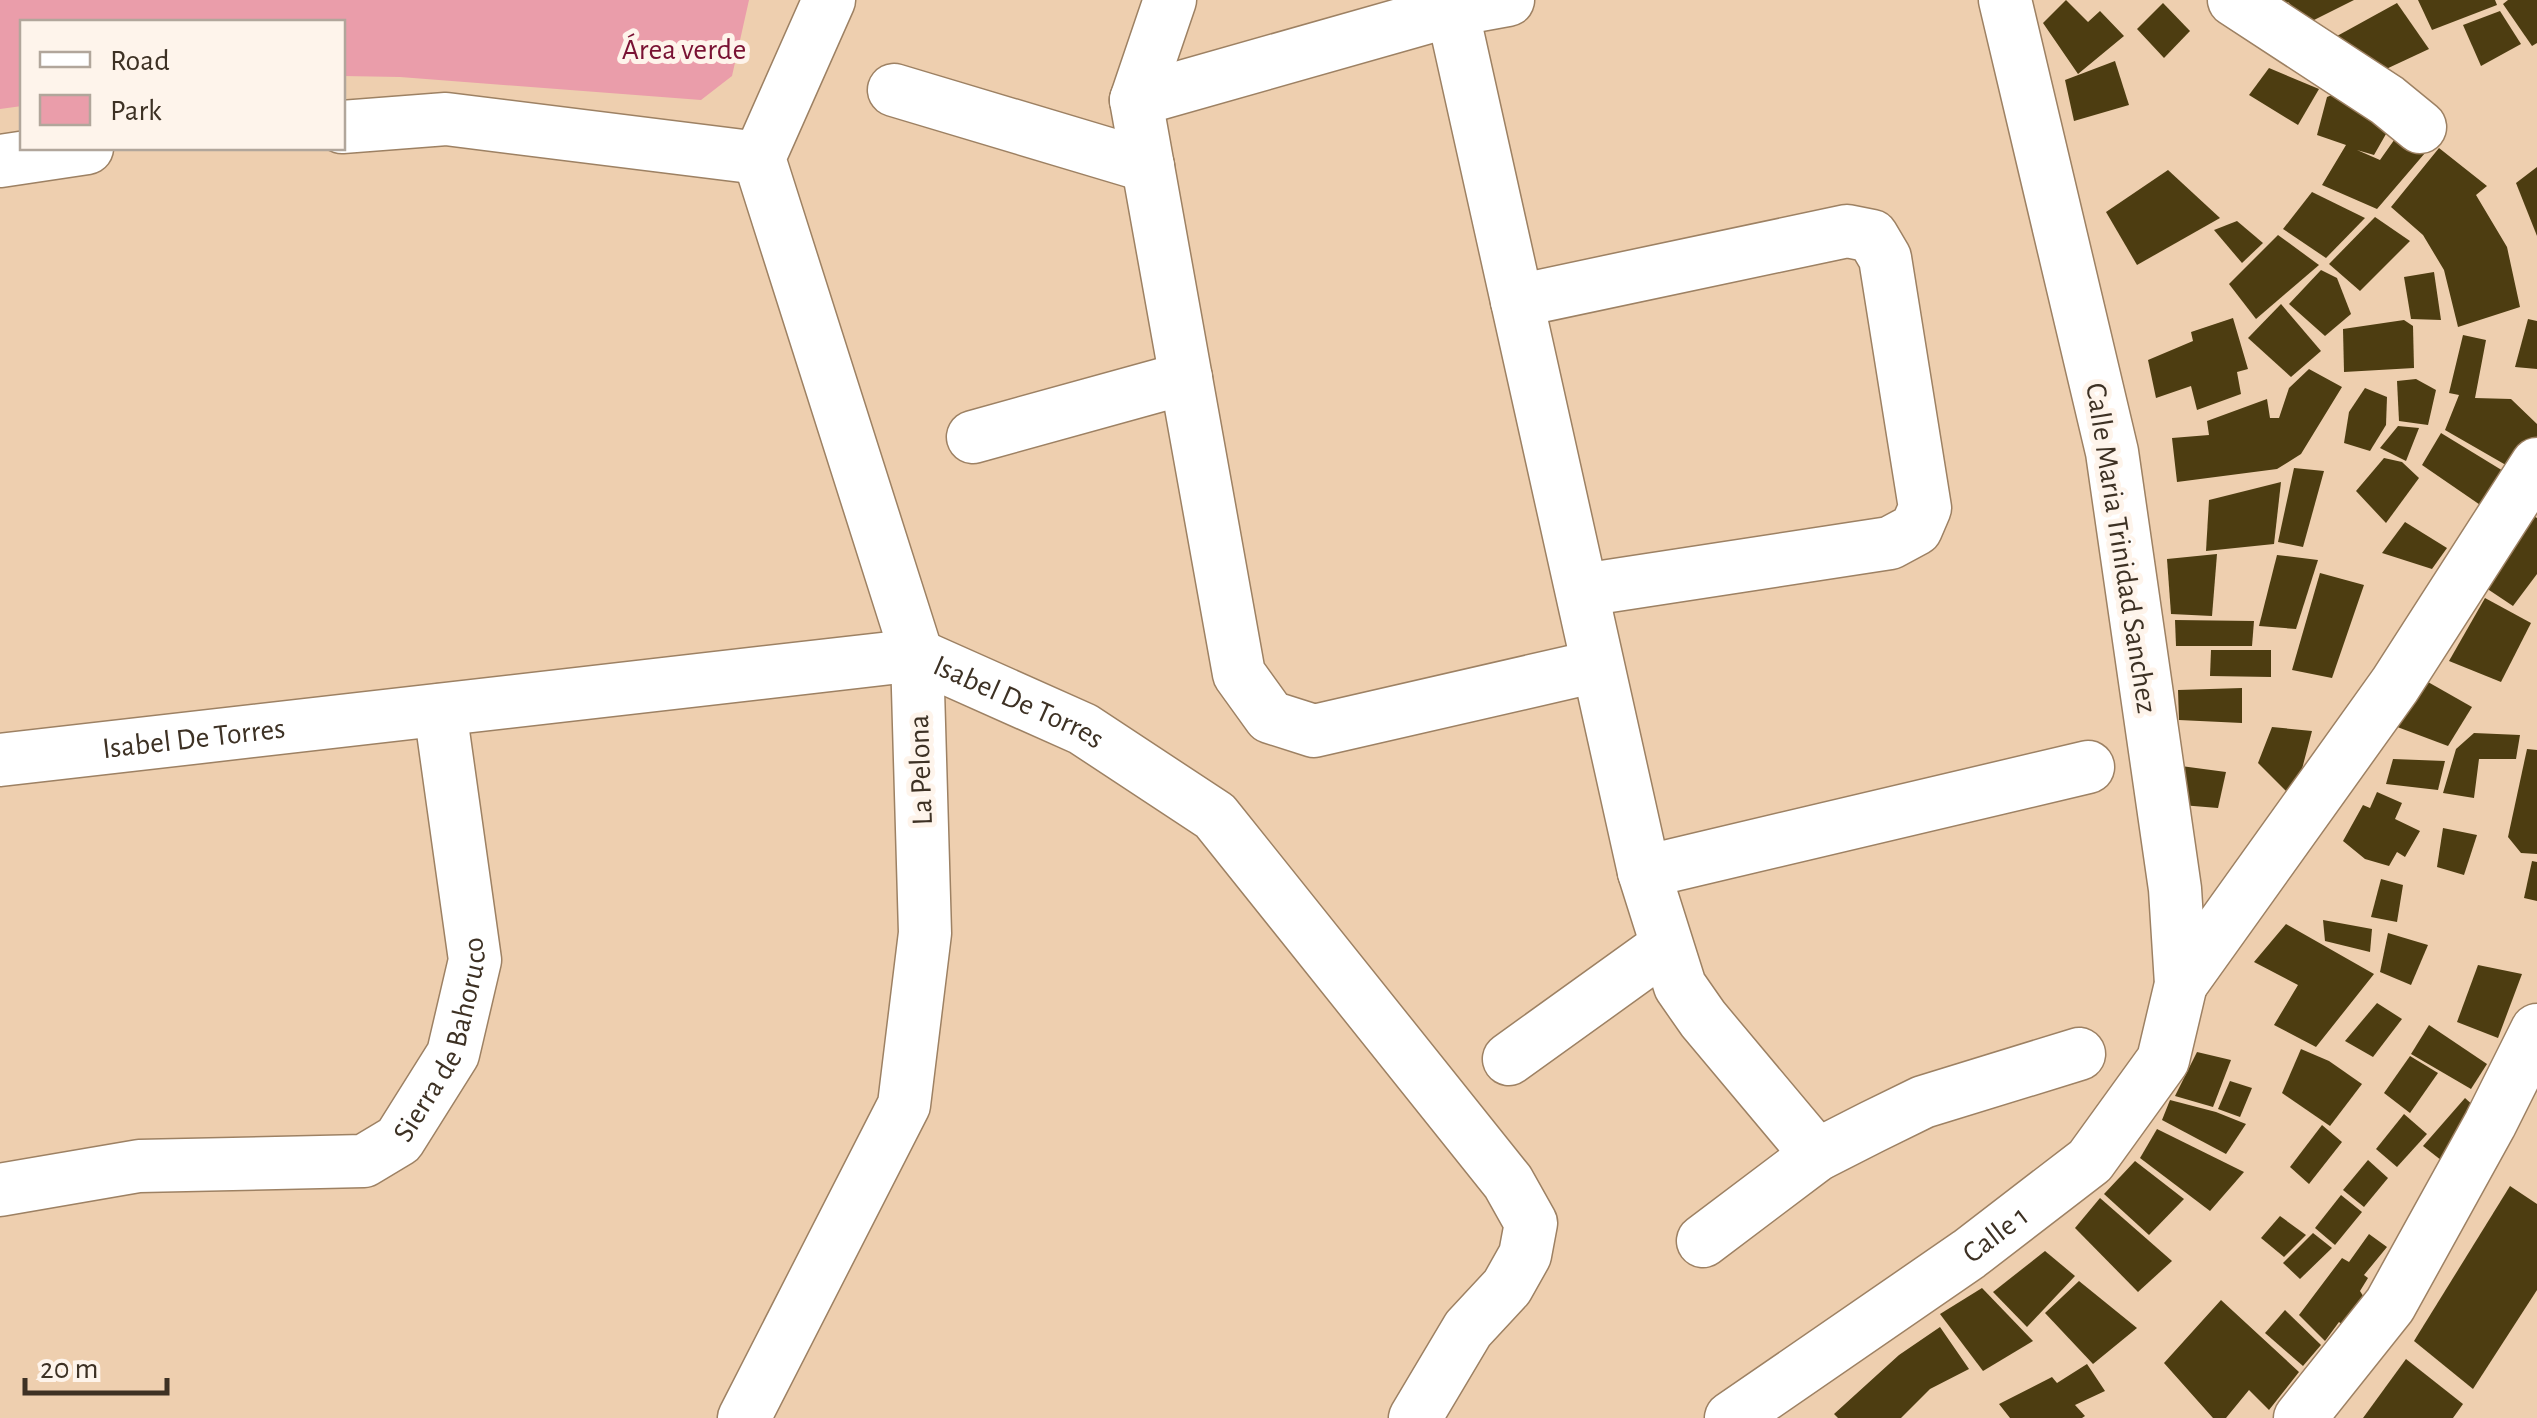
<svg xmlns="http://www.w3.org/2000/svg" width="2537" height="1418" font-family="'Alegreya Sans',sans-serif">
	<rect width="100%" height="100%" fill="#eecfaf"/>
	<!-- green -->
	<path fill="#ea9daa" d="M0,0H749L732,76L701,100L400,77L343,76L342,22H22V106L0,109Z"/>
	<!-- building -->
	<g fill="#4d3d11">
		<path d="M2066,0L2088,22L2100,11L2124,36L2078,74L2043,23Z"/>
		<path d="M2259,0H2354L2308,23L2288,2L2277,13Z"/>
		<path d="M2418,0H2495L2497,5L2432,30Z"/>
		<path d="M2508,0H2537V43L2532,46L2503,4Z"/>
		<path d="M2163,3L2190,31L2164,58L2137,29Z"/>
		<path d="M2397,3L2429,49L2369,77L2328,41Z"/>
		<path d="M2500,11L2521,44L2481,66L2463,25Z"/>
		<path d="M2115,61L2129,105L2074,121L2065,80Z"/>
		<path d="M2269,68L2319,89L2298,125L2249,95Z"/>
		<path d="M2347,89L2394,120L2374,155L2357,150L2380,160L2404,126L2431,146L2377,209L2322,185L2346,145L2317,135L2327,97Z"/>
		<path d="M2439,148L2487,186L2476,195L2507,247L2520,307L2458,327L2444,270L2423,235L2391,207Z"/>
		<path d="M2537,167V236L2516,183Z"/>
		<path d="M2168,170L2220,218L2137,265L2106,212Z"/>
		<path d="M2312,192L2365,218L2326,258L2283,229Z"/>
		<path d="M2375,217L2410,241L2360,291L2329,264Z"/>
		<path d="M2237,221L2263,243L2242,263L2214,230Z"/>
		<path d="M2278,235L2319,265L2256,319L2229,284Z"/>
		<path d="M2321,270L2337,278L2351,314L2325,336L2289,304Z"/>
		<path d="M2434,272L2441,320L2411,319L2404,277Z"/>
		<path d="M2281,304L2321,351L2291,377L2248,338Z"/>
		<path d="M2233,318L2248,369L2237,372L2241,394L2197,410L2191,386L2156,398L2148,360L2193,341L2191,332Z"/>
		<path d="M2528,319L2537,321V369L2515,367Z"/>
		<path d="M2404,320L2413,326L2414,368L2344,372L2343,329Z"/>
		<path d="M2463,335L2486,340L2475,398L2511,399L2537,424V444L2518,472L2445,430L2459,395L2449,393Z"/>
		<path d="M2309,369L2342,387L2301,454L2277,469L2177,482L2172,438L2209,435L2207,421L2267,399L2270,418H2279L2289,388Z"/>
		<path d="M2416,379L2436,390L2428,425L2399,421L2397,381Z"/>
		<path d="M2365,388L2387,397L2386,425L2370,451L2344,443L2349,412Z"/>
		<path d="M2398,426L2419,428L2406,461L2380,448Z"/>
		<path d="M2441,433L2513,477L2489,511L2422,465Z"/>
		<path d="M2384,458L2402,462L2419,478L2386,523L2356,491Z"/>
		<path d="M2294,468L2324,471L2303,547L2278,542Z"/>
		<path d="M2281,482L2274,544L2206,551L2209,500Z"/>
		<path d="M2516,506L2537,518V574L2513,606L2471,578Z"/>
		<path d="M2405,522L2447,548L2432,569L2382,553Z"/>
		<path d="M2217,554L2212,616L2171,614L2167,559Z"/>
		<path d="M2277,555L2318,560L2296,629L2259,626Z"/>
		<path d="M2320,573L2364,585L2332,678L2292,670Z"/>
		<path d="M2485,598L2531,623L2501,682L2449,661Z"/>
		<path d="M2175,620L2254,621L2252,646H2176Z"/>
		<path d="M2211,650H2271V677L2210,676Z"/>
		<path d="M2428,682L2472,707L2448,746L2384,722L2396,694Z"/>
		<path d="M2242,688V723L2179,720L2178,690Z"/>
		<path d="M2272,727L2312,731L2302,769L2309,781L2291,796L2258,763Z"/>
		<path d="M2474,733L2520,735L2516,759H2479L2474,798L2443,793L2456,749Z"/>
		<path d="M2527,749L2537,750V854L2521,853L2508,837Z"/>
		<path d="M2393,759L2445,761L2438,790L2386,784Z"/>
		<path d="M2181,766L2226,772L2218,808L2181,805Z"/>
		<path d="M2377,792L2402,803L2395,819L2420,831L2405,857L2397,852L2389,866L2365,859L2343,841L2363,805L2370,808Z"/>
		<path d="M2443,828L2477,835L2464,875L2437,867Z"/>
		<path d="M2532,861L2537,862V901L2524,898Z"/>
		<path d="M2381,879L2403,885L2397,922L2371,917Z"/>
		<path d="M2323,920L2372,929L2370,952L2325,941Z"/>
		<path d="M2286,924L2374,974L2316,1047L2274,1025L2298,985L2254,962Z"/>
		<path d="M2388,933L2428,945L2411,985L2380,972Z"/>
		<path d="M2478,965L2522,974L2498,1038L2457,1022Z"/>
		<path d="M2377,1003L2402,1019L2373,1057L2345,1041Z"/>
		<path d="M2429,1025L2487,1064L2471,1089L2411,1054Z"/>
		<path d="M2301,1049L2329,1061L2362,1084L2330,1126L2282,1093Z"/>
		<path d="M2197,1052L2231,1060L2213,1107L2175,1096Z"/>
		<path d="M2410,1056L2438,1073L2410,1113L2384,1093Z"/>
		<path d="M2230,1081L2252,1088L2240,1117L2218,1109Z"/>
		<path d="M2465,1098L2486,1117L2446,1164L2423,1146Z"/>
		<path d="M2170,1100L2216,1112L2246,1124L2226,1154L2162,1120Z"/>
		<path d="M2404,1114L2427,1134L2397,1167L2376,1149Z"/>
		<path d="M2322,1125L2342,1142L2309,1184L2290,1167Z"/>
		<path d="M2157,1129L2244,1172L2210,1211L2140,1158Z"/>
		<path d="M2368,1160L2388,1178L2364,1207L2343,1190Z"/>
		<path d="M2135,1161L2184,1199L2149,1235L2104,1194Z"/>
		<path d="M2510,1186L2537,1204V1290L2473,1389L2414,1341Z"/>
		<path d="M2341,1195L2362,1212L2335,1245L2315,1228Z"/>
		<path d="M2100,1198L2172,1261L2138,1292L2075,1228Z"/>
		<path d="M2280,1216L2306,1235L2284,1257L2261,1238Z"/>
		<path d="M2313,1233L2332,1248L2300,1279L2283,1263Z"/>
		<path d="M2369,1234L2387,1247L2364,1275L2368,1278L2360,1291L2365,1299L2344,1326L2339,1322L2325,1341L2299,1315L2342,1258L2349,1262Z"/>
		<path d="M2045,1251L2075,1276L2027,1327L1993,1292Z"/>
		<path d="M2079,1281L2137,1328L2093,1364L2045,1313Z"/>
		<path d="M1982,1288L2033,1341L1983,1371L1940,1314Z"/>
		<path d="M2221,1300L2299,1372L2269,1410L2249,1390L2226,1418H2213L2164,1363Z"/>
		<path d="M2285,1310L2321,1345L2303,1366L2265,1333Z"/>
		<path d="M1940,1327L1969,1369L1930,1389L1901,1418H1838L1834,1414L1899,1355Z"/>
		<path d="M2406,1359L2463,1404L2453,1418H2363Z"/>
		<path d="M2087,1364L2105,1391L2075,1405L2085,1416L2082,1418H2010L1999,1404L2052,1377L2057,1383Z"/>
	</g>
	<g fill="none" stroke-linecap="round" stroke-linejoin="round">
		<!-- street casing -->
		<g stroke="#9d8163" stroke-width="55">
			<g id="street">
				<path d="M1170,0L1136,100L1239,674L1270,717L1314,731L1597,666"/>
				<path d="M1450,0L1644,872L1680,986L1703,1019L1817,1155"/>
				<path d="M2234,0L2387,100L2420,127"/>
				<path d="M894,90L1148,166"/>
				<path d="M1136,100L1453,10L1508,0"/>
				<path d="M342,127L446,119L759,158"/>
				<path d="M0,161L87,148"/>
				<path d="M1517,301L1847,231L1872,236L1885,258L1925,508L1916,529L1890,543L1583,590"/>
				<path d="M973,437L1186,378"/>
				<path id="s1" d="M0,760L917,655L1083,729L1215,816L1508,1182L1531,1223L1525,1255L1507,1287L1468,1329L1415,1418"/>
				<path d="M1644,872L2088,767"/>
				<path d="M2181,984L2395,685L2537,464"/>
				<path d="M1509,1059L1666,946"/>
				<path id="s2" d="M0,1190L139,1166L364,1161L399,1140L453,1054L475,960L440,710"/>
				<path d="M1703,1241L1817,1155L1872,1127L1923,1102L2079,1054"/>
				<path d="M744,1418L904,1105L925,933L917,655L759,158L829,0"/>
				<path id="s3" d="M1731,1418L1969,1254L2090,1161L2163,1060L2181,984L2175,889L2112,452L2005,0"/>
				<path d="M2300,1418L2390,1305L2490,1124L2537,1030"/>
			</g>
		</g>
		<!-- street -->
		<use href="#street" stroke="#fff" stroke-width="52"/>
	</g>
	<g text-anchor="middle" stroke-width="10" stroke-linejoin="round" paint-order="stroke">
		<!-- park labels -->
		<g font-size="30" fill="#791133" stroke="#fef4eb">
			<text x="684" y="59">Área verde</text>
		</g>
		<!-- street labels -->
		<g font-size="30" fill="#3d3124" stroke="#fef4eb">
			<text transform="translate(2122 548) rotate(81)" y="10">Calle Maria Trinidad Sanchez</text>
			<text dy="10" stroke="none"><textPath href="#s1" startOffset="1035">Isabel De Torres</textPath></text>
			<text dy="10" stroke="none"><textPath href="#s1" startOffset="195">Isabel De Torres</textPath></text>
			<text transform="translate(920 770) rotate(-92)" y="10">La Pelona</text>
			<text dy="10" stroke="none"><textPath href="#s2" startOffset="518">Sierra de Bahoruco</textPath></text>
			<text dy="10" stroke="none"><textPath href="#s3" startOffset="322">Calle 1</textPath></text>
		</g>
	</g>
	<!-- legend -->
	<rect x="20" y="20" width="325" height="130" fill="#fef4eb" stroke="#b1a69b" stroke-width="2.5"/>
	<rect x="40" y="52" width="50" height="15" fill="#ffffff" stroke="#b1a69b" stroke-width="2.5"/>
	<text x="110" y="70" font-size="30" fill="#3d3124">Road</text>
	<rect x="40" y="95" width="50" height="30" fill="#ea9daa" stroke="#b1a69b" stroke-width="2.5"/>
	<text x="110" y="120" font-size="30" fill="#3d3124">Park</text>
	<!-- scale -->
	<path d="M25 1378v15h142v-15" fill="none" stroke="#3d3124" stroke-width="5"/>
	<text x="40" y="1378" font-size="30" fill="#3d3124" stroke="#fef4eb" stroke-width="8" paint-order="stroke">20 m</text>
</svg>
